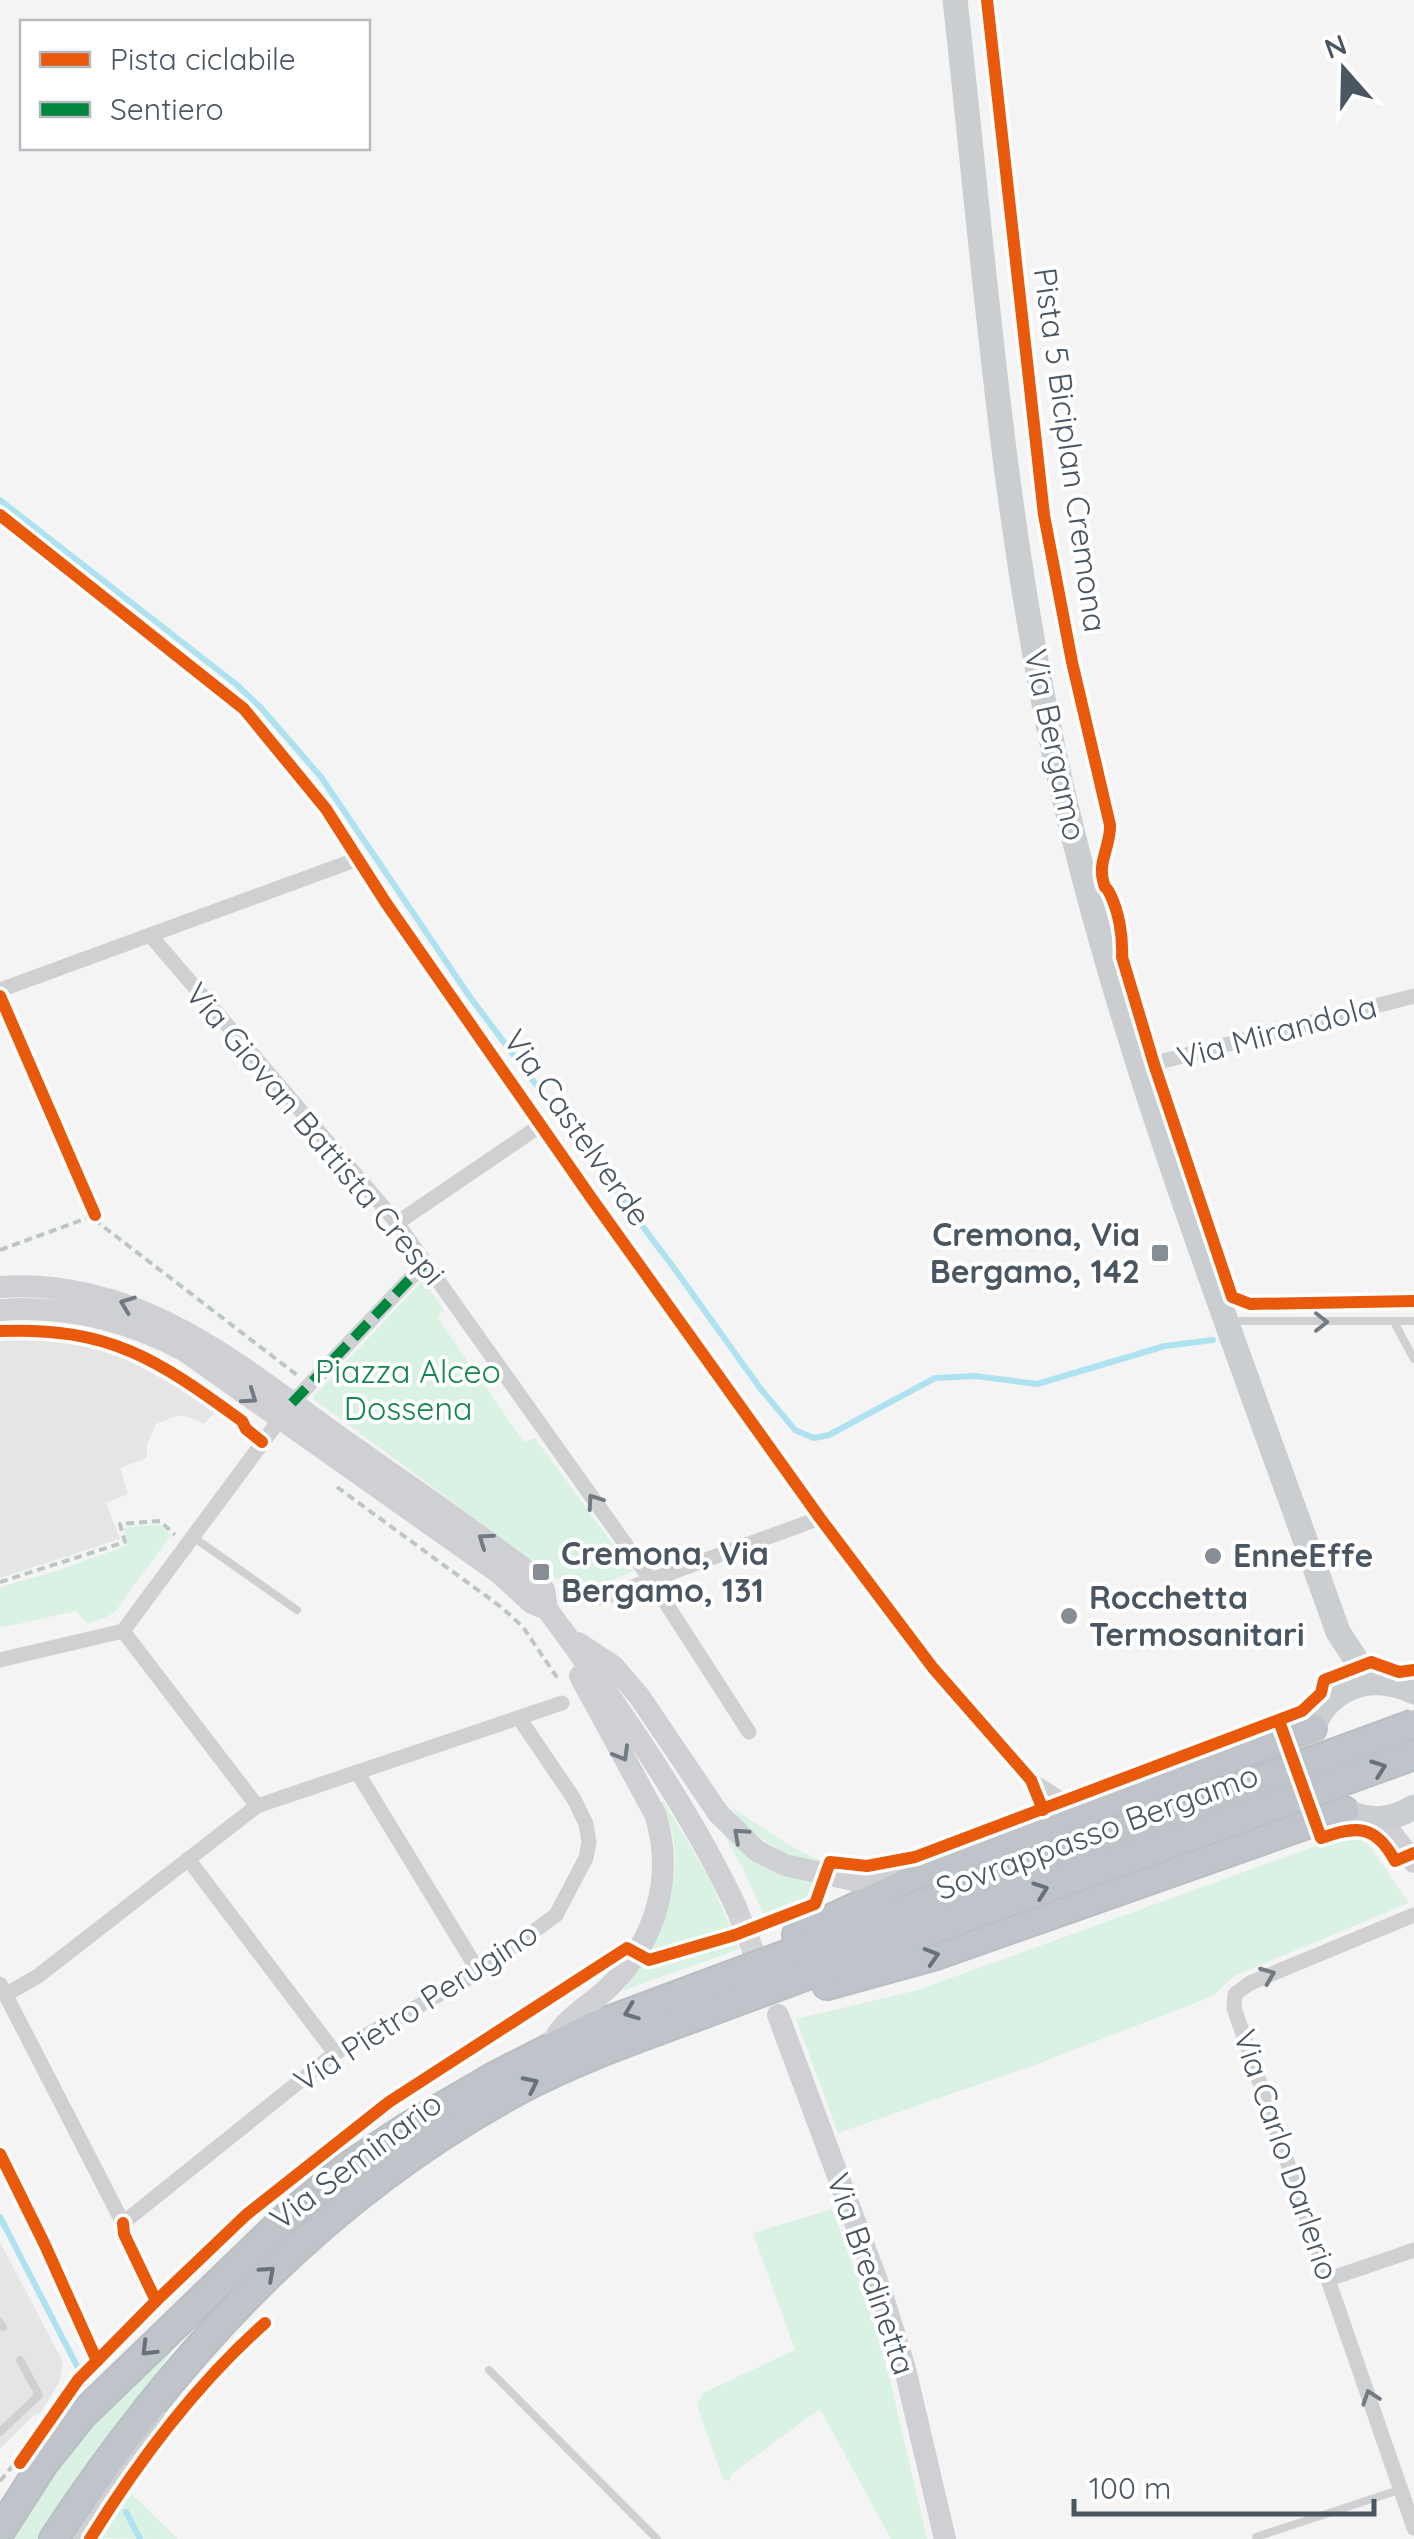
<svg xmlns="http://www.w3.org/2000/svg" width="1414" height="2539" font-family="Quicksand,sans-serif">
	<rect width="100%" height="100%" fill="#f4f4f4"/>
	<!-- education -->
	<g fill="#e6e5e6">
		<path d="M0,1338L44,1339L85,1346L125,1358L218,1410L204,1424L186,1416H176L156,1424L147,1444V1458L120,1468L128,1494L106,1503L120,1539L0,1578Z"/>
		<path d="M0,2242L63,2362L59,2383L40,2413L32,2417L0,2449Z"/>
	</g>
	<!-- green -->
	<g fill="#d9f2e3">
		<path d="M423,1280L444,1310L437,1317L524,1442L535,1438L633,1572L576,1593L312,1398Z"/>
		<path d="M159,1524L171,1535L117,1609L109,1616L87,1624L76,1611L0,1628V1587L60,1570L128,1545L124,1528Z"/>
		<path d="M663,1801L710,1880L732,1931L650,1958L647,1955C673,1904 688,1857 661,1803Z"/>
		<path d="M731,1807L794,1848L825,1863C792,1862 746,1834 731,1807Z"/>
		<path d="M715,1819L818,1881L821,1886L812,1903L766,1921L743,1868Z"/>
		<path d="M1358,1838L1369,1845L1409,1903L1234,1976L1213,1996L1032,2066L838,2133L796,2019L918,1990L1335,1839Z"/>
		<path d="M735,1939L739,1949L622,1991L640,1965Z"/>
		<path d="M832,2209L870,2310L892,2388L927,2539H891L820,2409L730,2475V2481L723,2479L697,2405L703,2393L795,2350L753,2233Z"/>
		<path d="M191,2323L44,2539H10L82,2431Z"/>
		<path d="M127,2490L178,2539L95,2538Z"/>
	</g>
	<g fill="none" stroke-linecap="round" stroke-linejoin="round">
		<!-- stream -->
		<g stroke="#aee2f0" stroke-width="6">
			<path d="M0,500L237,685L262,709L321,777L470,997L674,1268L760,1388L795,1430L814,1438L829,1435L935,1378L975,1376L1037,1384L1165,1346L1213,1340"/>
			<path d="M0,2217L77,2366"/>
			<path d="M126,2512L140,2539"/>
		</g>
		<!-- secondary-tunnel -->
		<path stroke="#d2d4d7" stroke-width="22" stroke-dasharray="22 11" stroke-linecap="butt" d="M736,1907L764,1978"/>
		<!-- highway casing -->
		<g stroke="#b9bec3" stroke-width="32">
			<g id="highway">
				<path d="M797,1935L935,1870L1068,1817L1312,1728"/>
				<path d="M827,1985L936,1955L1344,1811"/>
				<path d="M0,2531L43,2464L82,2415L287,2217L346,2168L408,2127L494,2077L592,2027L907,1910"/>
				<path d="M54,2539C176,2354 324,2194 522,2088C584,2055 652,2033 718,2008C784,1984 850,1959 916,1935"/>
			</g>
		</g>
		<!-- path -->
		<g stroke="#bcc7c4" stroke-width="4" stroke-dasharray="8 5" stroke-linecap="butt">
			<path d="M0,1250L95,1215L100,1224L297,1375"/>
			<path d="M337,1487L501,1607L523,1627L558,1679"/>
			<path d="M0,1582L125,1542L120,1524L160,1521L175,1535"/>
			<path d="M568,1595L572,1593L588,1604"/>
			<path d="M0,2481L15,2463"/>
		</g>
		<!-- lane -->
		<g stroke="#ced0d2" stroke-width="8">
			<path d="M1233,1321H1414"/>
			<path d="M1394,1322L1414,1359"/>
			<path d="M193,1537L297,1610"/>
			<path d="M0,2322L3,2327"/>
			<path d="M489,2370L657,2539"/>
			<path d="M0,2432L39,2395L20,2360"/>
			<path d="M1256,2537L1402,2489"/>
			<path d="M77,2539L161,2414"/>
		</g>
		<!-- street -->
		<g stroke="#ced0d2" stroke-width="15">
			<path d="M0,515L244,709L326,809L386,903L592,1199L820,1518L933,1668L1031,1780L1043,1810L1039,1829"/>
			<path d="M150,935L397,1223L651,1580L749,1732"/>
			<path d="M0,990L358,859"/>
			<path d="M1140,1067L1414,996"/>
			<path d="M397,1223L541,1125"/>
			<path d="M602,1598L820,1518"/>
			<path d="M123,1631L257,1806"/>
			<path d="M0,1660L123,1631L292,1403L425,1263"/>
			<path d="M357,1772L479,1972"/>
			<path d="M1034,1782L1082,1812"/>
			<path d="M188,1859L335,2053"/>
			<path d="M1414,1915L1250,1983L1235,1994L1234,2008L1414,2528"/>
			<path d="M0,1984L123,2223L335,2053L479,1972L556,1915L586,1858L589,1842L586,1824L574,1799L519,1718"/>
			<path d="M5,1995L38,1976L257,1806L562,1703"/>
			<path d="M1329,2279L1414,2250"/>
		</g>
		<!-- secondary -->
		<g stroke="#ced0d4" stroke-width="22">
			<path d="M0,1287C140,1277 241,1367 348,1443C410,1487 474,1530 535,1577L544,1590L547,1609C616,1703 686,1802 736,1907"/>
			<path d="M0,1310C66,1305 127,1320 185,1351L499,1573L532,1603L547,1609"/>
			<path d="M578,1643L613,1666L639,1696L718,1813L757,1851L785,1865L853,1880L917,1873"/>
			<path d="M1380,1819L1414,1862"/>
			<path d="M778,2015L883,2297L905,2369L945,2539"/>
			<path d="M551,2047C561,2019 589,2007 610,1986C656,1940 675,1876 655,1814L580,1676"/>
		</g>
		<!-- primary -->
		<g stroke="#caced1" stroke-width="25">
			<path d="M955,0C984,257 1002,518 1058,771C1124,1066 1238,1348 1338,1632L1361,1667L1378,1681"/>
			<path d="M1414,1692C1318,1647 1264,1782 1355,1815C1375,1822 1396,1818 1414,1807"/>
		</g>
		<!-- highway -->
		<use href="#highway" stroke="#bec4c9" stroke-width="28"/>
		<!-- highway-bridge casing -->
		<g stroke="#b9bec3" stroke-width="32" stroke-linecap="butt">
			<g id="highway-bridge">
				<path d="M907,1910L1414,1724"/>
				<path d="M916,1935L1414,1755"/>
			</g>
		</g>
		<!-- highway-bridge -->
		<use href="#highway-bridge" stroke="#bec4c9" stroke-width="28"/>
		<!-- quiet -->
		<path stroke="#00873e" stroke-width="10" stroke-dasharray="20 10" stroke-linecap="butt" d="M292,1403L425,1263"/>
		<!-- cycleway casing -->
		<g stroke="#fff" stroke-width="19">
			<g id="cycleway">
				<path d="M987,0L1044,515L1072,662L1110,825C1111,844 1098,862 1103,880C1106,893 1104,882 1110,894C1119,912 1123,937 1122,957L1154,1064L1232,1297L1250,1304L1414,1301"/>
				<path d="M0,515L244,709L326,809L386,903L592,1199L820,1518L933,1668L1031,1780L1043,1810"/>
				<path d="M0,996L95,1215"/>
				<path d="M0,1331C110,1327 157,1359 242,1421L246,1429L262,1442"/>
				<path d="M1279,1721L1321,1838C1357,1825 1376,1825 1395,1861L1414,1853"/>
				<path d="M0,2154L44,2243L97,2361"/>
				<path d="M123,2223L124,2234L156,2301L246,2215L389,2102L627,1948L649,1960L735,1935L815,1904L830,1862L867,1866L915,1857L1302,1711L1321,1693L1324,1680L1371,1662L1399,1672L1414,1670"/>
				<path d="M20,2463L78,2380L156,2301"/>
				<path d="M90,2539C139,2460 195,2385 265,2323"/>
			</g>
		</g>
		<!-- cycleway -->
		<use href="#cycleway" stroke="#e8590c" stroke-width="12"/>
	</g>
	<!-- one-way arrows -->
	<defs><path id="oneway-chevron" d="M-2-3.5L2.5 0L-2 3.5" fill="none" stroke-width="1.6" stroke-linecap="round" stroke-linejoin="round" transform="scale(2.5)"/></defs>
	<g stroke="#727b84">
		<use href="#oneway-chevron" transform="translate(127 1304) rotate(-159)"/>
		<use href="#oneway-chevron" transform="translate(250 1397) rotate(35)"/>
		<use href="#oneway-chevron" transform="translate(485 1540) rotate(-145)"/>
		<use href="#oneway-chevron" transform="translate(622 1754) rotate(60)"/>
		<use href="#oneway-chevron" transform="translate(740 1835) rotate(-138)"/>
	</g>
	<g stroke="#727b83">
		<use href="#oneway-chevron" transform="translate(1321 1322)"/>
		<use href="#oneway-chevron" transform="translate(594 1501) rotate(-125)"/>
		<use href="#oneway-chevron" transform="translate(1268 1975) rotate(-22)"/>
		<use href="#oneway-chevron" transform="translate(1370 2397) rotate(-109)"/>
	</g>
	<g stroke="#67727b">
		<use href="#oneway-chevron" transform="translate(1379 1768) rotate(-20)"/>
		<use href="#oneway-chevron" transform="translate(1041 1890) rotate(-20)"/>
		<use href="#oneway-chevron" transform="translate(932 1956) rotate(-17)"/>
		<use href="#oneway-chevron" transform="translate(631 2012) rotate(159)"/>
		<use href="#oneway-chevron" transform="translate(531 2084) rotate(-26)"/>
		<use href="#oneway-chevron" transform="translate(268 2273) rotate(-42)"/>
		<use href="#oneway-chevron" transform="translate(148 2349) rotate(135)"/>
	</g>
	<!-- markers -->
	<g fill="#868d94" stroke="#fff" stroke-width="4">
		<rect x="1150" y="1243" width="20" height="20" rx="5"/>
		<circle cx="1213" cy="1556" r="10"/>
		<rect x="531" y="1562" width="20" height="20" rx="5"/>
		<circle cx="1069" cy="1616" r="10"/>
	</g>
	<g text-anchor="middle" stroke-width="8" stroke-linejoin="round" paint-order="stroke">
		<!-- street labels -->
		<g font-size="32" fill="#4a5661" stroke="#fff">
			<text transform="translate(1070 450) rotate(82)" y="11">Pista 5 Biciplan Cremona</text>
			<text transform="translate(1055 745) rotate(78)" y="11">Via Bergamo</text>
			<text transform="translate(1277 1032) rotate(-15)" y="11">Via Mirandola</text>
			<text transform="translate(577 1128) rotate(55)" y="11">Via Castelverde</text>
			<text transform="translate(315 1134) rotate(50)" y="11">Via Giovan Battista Crespi</text>
			<text transform="translate(1097 1832) rotate(-20)" y="11">Sovrappasso Bergamo</text>
			<text transform="translate(416 2007) rotate(-33)" y="11">Via Pietro Perugino</text>
			<text transform="translate(1286 2155) rotate(71)" y="11">Via Carlo Darlerio</text>
			<text transform="translate(356 2161) rotate(-37)" y="11">Via Seminario</text>
			<text transform="translate(871 2274) rotate(71)" y="11">Via Bredinetta</text>
		</g>
		<!-- poi labels -->
		<g font-size="32" font-weight="bold" fill="#4a5661" stroke="#fff" text-anchor="start">
			<text x="1140" y="1246" text-anchor="end">Cremona, Via<tspan x="1140" dy="37">Bergamo, 142</tspan></text>
			<text x="561" y="1565">Cremona, Via<tspan x="561" dy="37">Bergamo, 131</tspan></text>
			<text x="1233" y="1567">EnneEffe</text>
			<text x="1089" y="1609">Rocchetta<tspan x="1089" dy="37">Termosanitari</tspan></text>
		</g>
		<!-- park labels -->
		<g font-size="32" fill="#17864f" stroke="#fff">
			<text x="408" y="1383">Piazza Alceo<tspan x="408" dy="37">Dossena</tspan></text>
		</g>
	</g>
	<!-- legend -->
	<rect x="20" y="20" width="350" height="130" fill="#ffffff" stroke="#b7bbc0" stroke-width="2.5"/>
	<rect x="40" y="52" width="50" height="15" fill="#e8590c" stroke="#b7bbc0" stroke-width="2.5"/>
	<text x="110" y="70" font-size="30" fill="#4a5661">Pista ciclabile</text>
	<rect x="40" y="102" width="50" height="15" fill="#00873e" stroke="#b7bbc0" stroke-width="2.5"/>
	<text x="110" y="120" font-size="30" fill="#4a5661">Sentiero</text>
	<!-- north arrow -->
	<g transform="translate(1344 70) rotate(340)" stroke="#ffffff" stroke-width="8" paint-order="stroke">
	<path d="M0-8L18 38L0 25L-18 38Z" fill="#4a5661"/>
	<text y="-15" font-size="28" font-weight="bold" text-anchor="middle" fill="#4a5661">N</text>
	</g>
	<!-- scale -->
	<path d="M1074 2499v15h300v-15" fill="none" stroke="#4a5661" stroke-width="5"/>
	<text x="1089" y="2499" font-size="30" fill="#4a5661" stroke="#ffffff" stroke-width="8" paint-order="stroke">100 m</text>
</svg>
